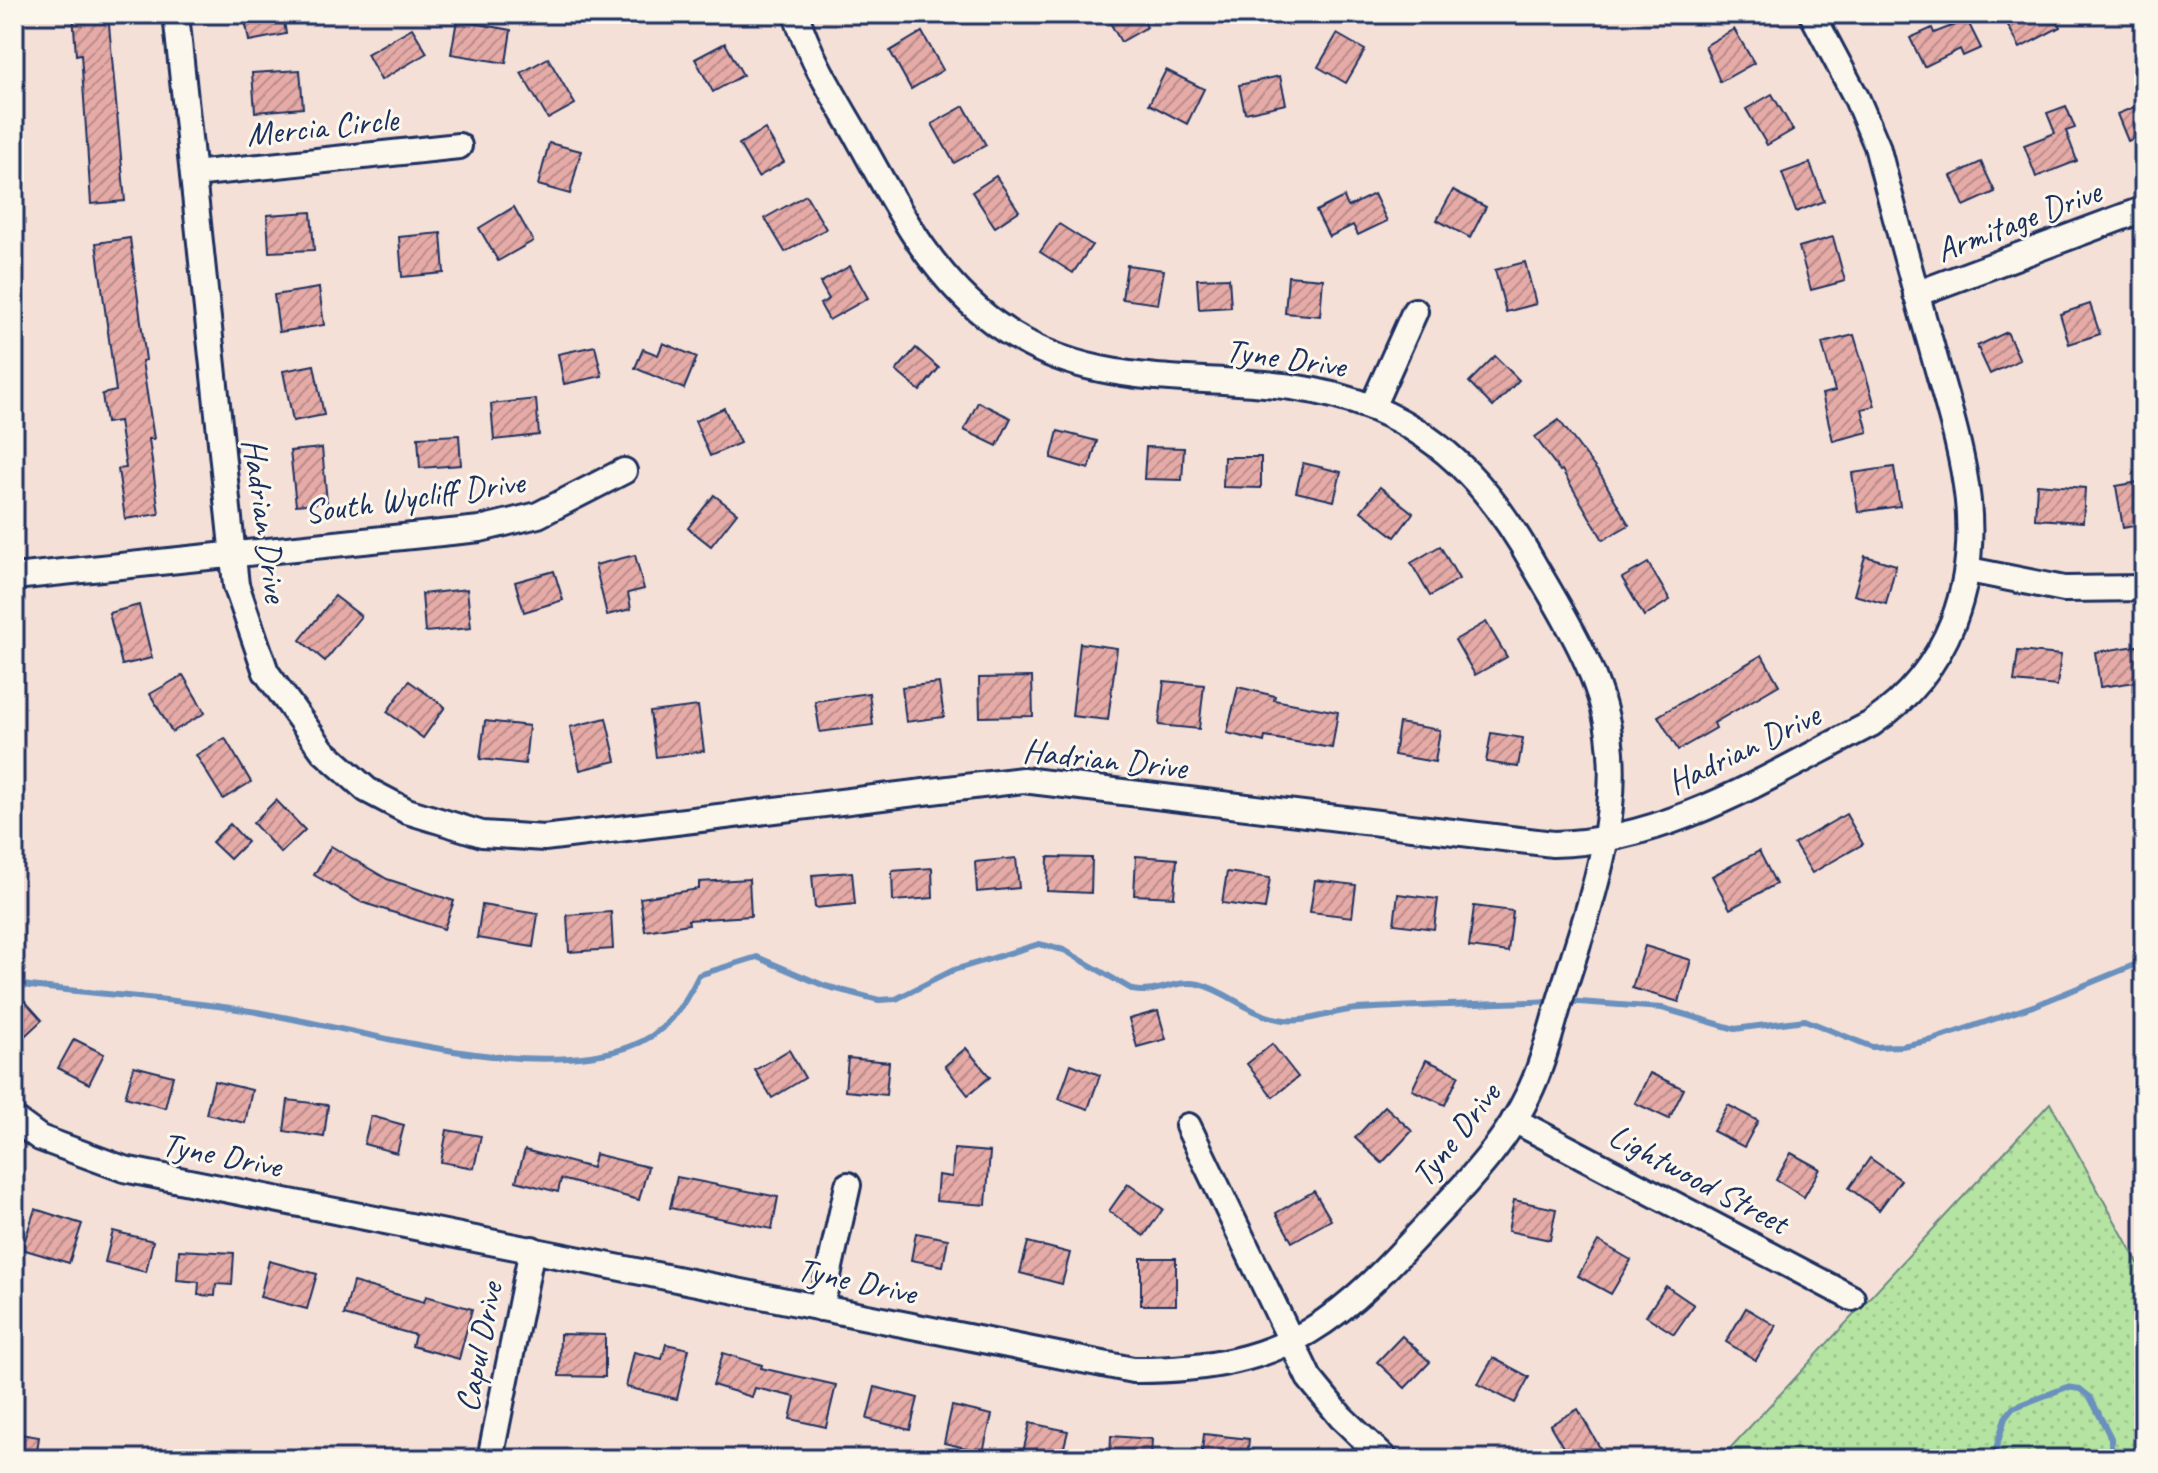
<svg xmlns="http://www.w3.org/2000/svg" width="2158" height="1473" font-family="Caveat,sans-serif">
	<defs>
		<pattern id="grass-dots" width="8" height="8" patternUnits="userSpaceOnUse" patternTransform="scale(2)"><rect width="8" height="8" fill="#b5e3a1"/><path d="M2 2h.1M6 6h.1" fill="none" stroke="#9bc38d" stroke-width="1.8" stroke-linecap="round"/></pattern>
		<pattern id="building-hatch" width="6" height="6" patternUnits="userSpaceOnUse" patternTransform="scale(2)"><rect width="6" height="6" fill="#e6aba7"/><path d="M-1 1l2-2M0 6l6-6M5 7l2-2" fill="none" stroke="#ba8c8b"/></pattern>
	</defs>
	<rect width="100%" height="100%" fill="#f5e0d7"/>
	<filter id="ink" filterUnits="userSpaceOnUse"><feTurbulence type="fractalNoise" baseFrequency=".0125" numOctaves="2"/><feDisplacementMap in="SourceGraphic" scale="16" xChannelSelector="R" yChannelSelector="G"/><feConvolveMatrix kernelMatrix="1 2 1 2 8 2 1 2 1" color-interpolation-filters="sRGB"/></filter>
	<g filter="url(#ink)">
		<!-- grass -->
		<path fill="url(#grass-dots)" stroke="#688980" stroke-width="2" d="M2050,1103L2144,1274V1459H1720Z"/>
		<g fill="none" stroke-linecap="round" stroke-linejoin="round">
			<!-- stream -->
			<g stroke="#6b90bd" stroke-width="6">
				<path d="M14,984C91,994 168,998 244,1010C355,1027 521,1083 629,1047C666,1034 683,1008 699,975L757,957L825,986L879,1000L896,999L954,970L1039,944L1064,950L1133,990C1155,995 1176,979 1199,984C1227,991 1249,1014 1278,1019C1304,1025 1331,1011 1357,1009C1422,1005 1488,1004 1554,1001"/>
				<path d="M1565,1001L1662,1008L1735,1029L1805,1020L1872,1047L1902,1046L1932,1040L2036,1005L2144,961"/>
				<path d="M1993,1459L2005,1418L2013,1408L2067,1387L2080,1389L2090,1397L2111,1438V1459"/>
			</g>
		</g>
		<!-- building -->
		<g fill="url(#building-hatch)" stroke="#1b2f5e" stroke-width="2">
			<path d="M73,14H108L125,201L91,204L81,54L76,55Z"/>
			<path d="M244,14H283L286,34L249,41Z"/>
			<path d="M1105,14H1140L1147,27L1121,42Z"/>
			<path d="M2002,14H2054L2060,27L2020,48Z"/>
			<path d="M457,20L511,30L506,63L451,54Z"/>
			<path d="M1967,20L1981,48L1963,56L1960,49L1924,67L1910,38L1932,28L1934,33Z"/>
			<path d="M412,28L427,53L381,80L367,54Z"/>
			<path d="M1734,29L1754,63L1720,82L1705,46Z"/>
			<path d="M922,32L943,70L911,89L890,51Z"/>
			<path d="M1337,34L1365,50L1346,83L1318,67Z"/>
			<path d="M725,43L743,75L713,92L695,59Z"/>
			<path d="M548,58L575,104L548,119L521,73Z"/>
			<path d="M300,70L303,108L255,112L252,73Z"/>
			<path d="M1166,70L1204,89L1187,124L1149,104Z"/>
			<path d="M1280,76L1286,104L1245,113L1239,85Z"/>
			<path d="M1772,94L1793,130L1767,145L1746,109Z"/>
			<path d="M2144,103V135L2128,141L2117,114Z"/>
			<path d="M964,106L986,145L954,163L932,124Z"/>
			<path d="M2066,106L2075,128L2066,131L2077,161L2036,177L2024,145L2055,133L2047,113Z"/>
			<path d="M765,129L784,162L758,177L739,144Z"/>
			<path d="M549,143L581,151L570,194L538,185Z"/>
			<path d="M1981,162L1995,192L1964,206L1951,176Z"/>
			<path d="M1810,163L1824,201L1796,212L1782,173Z"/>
			<path d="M996,176L1019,211L995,227L972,192Z"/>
			<path d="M1453,190L1486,207L1470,238L1437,220Z"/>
			<path d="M1374,194L1387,221L1358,235L1353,225L1329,237L1316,211L1344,197L1348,207Z"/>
			<path d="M806,195L826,229L785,252L765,218Z"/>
			<path d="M514,207L533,241L498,261L479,228Z"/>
			<path d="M311,212L314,250L269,252L267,215Z"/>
			<path d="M1059,224L1092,245L1073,273L1040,252Z"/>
			<path d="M441,233L444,273L402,277L399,237Z"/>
			<path d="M1833,237L1845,281L1811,290L1799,247Z"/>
			<path d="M130,238L146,360L142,361L154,439H149L159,514L125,519L118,469L126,468L119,421L106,423L102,394L116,391L96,243Z"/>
			<path d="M1525,262L1536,304L1506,312L1495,270Z"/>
			<path d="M1127,265L1164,270L1158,304L1122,299Z"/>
			<path d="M850,266L868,298L829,320L820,304L829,299L820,283Z"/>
			<path d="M1288,276L1323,279L1320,316L1285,313Z"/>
			<path d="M1229,278L1231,307L1199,309L1197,279Z"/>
			<path d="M319,288L324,325L279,332L274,295Z"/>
			<path d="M2090,304L2100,334L2069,344L2060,314Z"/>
			<path d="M2007,332L2020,360L1990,374L1977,346Z"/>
			<path d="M1854,335L1875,406L1862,409L1868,432L1833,441L1822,394L1835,391L1822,343Z"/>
			<path d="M663,343L697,357L684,389L635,368L643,349L658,355Z"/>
			<path d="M595,346L602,376L564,384L558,354Z"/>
			<path d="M916,348L939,368L920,391L896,371Z"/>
			<path d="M1495,356L1519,380L1493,407L1469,382Z"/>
			<path d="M314,365L324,415L293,421L283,371Z"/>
			<path d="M536,399L539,435L494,440L491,404Z"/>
			<path d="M978,402L1011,418L997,446L964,430Z"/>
			<path d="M724,408L740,443L710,456L695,421Z"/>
			<path d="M1559,420L1602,477L1629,525L1603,540L1562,470L1560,471L1535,437Z"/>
			<path d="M1058,431L1097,441L1089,469L1051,458Z"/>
			<path d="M459,435L461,465L420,468L418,437Z"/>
			<path d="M1146,447L1184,448L1182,480L1144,479Z"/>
			<path d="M322,448L327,502L296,505L290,451Z"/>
			<path d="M1224,457H1261V488L1223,487Z"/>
			<path d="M1303,463L1341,472L1334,501L1296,492Z"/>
			<path d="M1894,467L1900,506L1858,512L1852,473Z"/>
			<path d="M2144,481V524L2123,528L2116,486Z"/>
			<path d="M2037,484L2085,488L2083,522L2035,519Z"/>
			<path d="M1380,487L1413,513L1395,537L1361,511Z"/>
			<path d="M714,495L737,513L711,546L688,528Z"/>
			<path d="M1440,546L1459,579L1430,596L1411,563Z"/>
			<path d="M635,555L644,589L628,593L631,609L607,615L595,565Z"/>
			<path d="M1865,556L1896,565L1886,604L1854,595Z"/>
			<path d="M1648,563L1670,600L1644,616L1622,578Z"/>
			<path d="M554,571L563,600L524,612L515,582Z"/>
			<path d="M467,589L471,628L425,632L422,594Z"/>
			<path d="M335,596L361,616L325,661L300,640Z"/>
			<path d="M139,605L152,658L122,665L109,613Z"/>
			<path d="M1486,622L1507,657L1475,675L1455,640Z"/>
			<path d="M1080,643L1117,648L1108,720L1072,716Z"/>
			<path d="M2144,645V681L2100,687L2095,652Z"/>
			<path d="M2018,651L2061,655L2057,686L2014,682Z"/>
			<path d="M1762,655L1779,685L1714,723L1716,728L1678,750L1658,716Z"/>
			<path d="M183,675L205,713L172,732L150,694Z"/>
			<path d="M1032,677L1033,716L980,717L979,678Z"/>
			<path d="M409,681L445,707L423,738L387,712Z"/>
			<path d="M1164,681L1204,685L1199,729L1159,725Z"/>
			<path d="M939,683L944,717L906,722L902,687Z"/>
			<path d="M1238,687L1275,696L1274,700L1338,712L1332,748L1265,737L1264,742L1227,733Z"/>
			<path d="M869,693L873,725L820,732L815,701Z"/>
			<path d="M698,706L704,751L656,757L650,712Z"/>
			<path d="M606,718L616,761L580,770L570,727Z"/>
			<path d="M485,721L529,726L525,764L480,759Z"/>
			<path d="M1399,723L1440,730L1435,762L1394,755Z"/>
			<path d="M1491,733L1523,738L1518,767L1486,762Z"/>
			<path d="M225,738L251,782L223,799L196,755Z"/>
			<path d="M276,800L305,830L281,853L253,823Z"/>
			<path d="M1846,814L1863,844L1812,873L1794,844Z"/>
			<path d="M230,824L247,842L230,859L212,842Z"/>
			<path d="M331,846L387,879L454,901L444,929L361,902L314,875Z"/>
			<path d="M1759,851L1776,884L1730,909L1712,876Z"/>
			<path d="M1136,856L1177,859L1174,897L1134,895Z"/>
			<path d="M1048,857L1092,858L1091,893L1047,891Z"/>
			<path d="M1016,858L1019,888L977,892L975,862Z"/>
			<path d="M932,868L933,898L893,901L892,871Z"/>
			<path d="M852,872L855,904L815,908L812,875Z"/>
			<path d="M1227,872L1270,878L1265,909L1222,903Z"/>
			<path d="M749,879L751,916L688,920L689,924L645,931L640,898L699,889V882Z"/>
			<path d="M1315,880L1356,885L1352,917L1310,912Z"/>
			<path d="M1398,894L1438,899L1434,929L1394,924Z"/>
			<path d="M482,905L538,914L533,947L477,938Z"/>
			<path d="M1474,906L1513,911L1508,952L1469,947Z"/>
			<path d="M611,912L613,949L569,952L567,915Z"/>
			<path d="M1645,946L1691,960L1679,1002L1632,988Z"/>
			<path d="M14,989L42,1020L14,1046Z"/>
			<path d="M1158,1011L1166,1039L1137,1047L1129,1019Z"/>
			<path d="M74,1039L104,1054L89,1084L58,1068Z"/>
			<path d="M1272,1044L1298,1077L1273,1097L1247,1064Z"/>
			<path d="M966,1048L990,1077L968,1095L945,1066Z"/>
			<path d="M789,1050L805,1078L772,1098L755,1070Z"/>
			<path d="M848,1058L889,1062L886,1095L845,1091Z"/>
			<path d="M1426,1060L1459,1075L1445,1105L1412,1090Z"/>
			<path d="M1071,1064L1100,1075L1088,1109L1059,1099Z"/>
			<path d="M134,1066L173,1076L165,1108L125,1097Z"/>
			<path d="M1650,1073L1684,1089L1669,1119L1635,1103Z"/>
			<path d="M214,1081L252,1090L245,1123L206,1114Z"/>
			<path d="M288,1100L328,1105L324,1137L284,1131Z"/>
			<path d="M1728,1105L1758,1121L1744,1147L1713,1131Z"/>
			<path d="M1385,1106L1412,1131L1382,1163L1355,1138Z"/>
			<path d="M371,1116L404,1125L397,1153L364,1144Z"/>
			<path d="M447,1130L481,1136L474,1168L441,1162Z"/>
			<path d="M954,1149L990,1152L986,1205L936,1201L938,1175L952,1177Z"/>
			<path d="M525,1150L592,1168L595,1154L648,1167L639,1200L561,1179L558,1192L516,1181Z"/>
			<path d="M1791,1153L1820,1169L1804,1197L1776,1180Z"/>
			<path d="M1870,1158L1901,1180L1879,1210L1849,1188Z"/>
			<path d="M677,1177L778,1197L772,1229L670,1208Z"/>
			<path d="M1128,1184L1163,1209L1144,1236L1109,1211Z"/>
			<path d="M1314,1191L1331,1220L1292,1242L1276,1213Z"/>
			<path d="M1514,1200L1556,1209L1550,1240L1508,1231Z"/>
			<path d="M35,1209L82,1224L69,1263L22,1249Z"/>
			<path d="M113,1231L153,1241L146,1272L105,1262Z"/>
			<path d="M916,1233L948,1239L943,1266L911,1260Z"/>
			<path d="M1598,1241L1631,1260L1611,1294L1578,1276Z"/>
			<path d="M1028,1242L1070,1253L1062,1284L1020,1273Z"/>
			<path d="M179,1250L234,1253L232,1285L216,1284L215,1296L198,1295L199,1282L177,1280Z"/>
			<rect x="1141" y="1258" width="35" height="47"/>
			<path d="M269,1261L317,1274L307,1309L260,1297Z"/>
			<path d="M353,1282L424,1302L426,1296L472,1309L459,1359L412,1346L415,1335L344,1315Z"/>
			<path d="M1666,1286L1694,1305L1674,1334L1646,1316Z"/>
			<path d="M1746,1308L1776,1326L1756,1360L1726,1342Z"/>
			<path d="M560,1334L605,1335V1377L559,1376Z"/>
			<path d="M1402,1336L1430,1362L1405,1388L1377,1362Z"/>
			<path d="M666,1344L689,1349L677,1399L626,1387L634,1352L662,1359Z"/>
			<path d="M723,1353L762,1365L761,1368L836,1385L826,1427L790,1419L795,1397L755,1388L752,1397L713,1385Z"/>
			<path d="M1493,1358L1529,1377L1515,1403L1478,1384Z"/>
			<path d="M875,1387L918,1398L910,1430L867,1419Z"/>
			<path d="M952,1406L992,1415L983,1452L944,1443Z"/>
			<path d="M1578,1409L1600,1448L1581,1459H1570L1550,1425Z"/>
			<path d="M1030,1423L1068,1431L1061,1459L1023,1452Z"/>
			<path d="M14,1433L39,1437L36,1459H14Z"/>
			<path d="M1204,1434L1249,1439L1247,1459H1201Z"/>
			<path d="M1111,1436L1152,1439L1151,1459H1110Z"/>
		</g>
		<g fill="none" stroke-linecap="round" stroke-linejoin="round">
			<!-- minor casing -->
			<g stroke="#1b2f5e" stroke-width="30">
				<g id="minor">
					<path d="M176,14L236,585L266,672L323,751L367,790L407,811L482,834L544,838L1023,780L1553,844C1668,842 1772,774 1871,724C1909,698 1936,665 1953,622C1990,525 1957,440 1931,345C1912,279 1894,212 1877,146L1857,99L1812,14"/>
					<path d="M193,174L459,146"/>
					<path d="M1916,294L2144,209"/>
					<path d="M1372,407L1415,311"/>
					<path d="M1969,570L2064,589L2144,588"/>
					<path d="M14,577L480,529L538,515L624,471"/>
					<path d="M14,1119L40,1138L124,1169L1133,1370C1303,1371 1348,1310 1455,1195C1483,1165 1510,1133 1528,1095C1543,1065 1551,1029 1561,997C1587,913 1622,823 1609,734C1600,673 1565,618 1534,565C1496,497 1449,440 1375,409C1249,356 1115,410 996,324C930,276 895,204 856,134C834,96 809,57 796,14"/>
					<path d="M1514,1120L1852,1298"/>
					<path d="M1188,1126L1309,1378L1341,1417L1385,1459"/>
					<path d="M821,1308L848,1185"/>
					<path d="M490,1459L532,1249"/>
				</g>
			</g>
			<!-- minor -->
			<use href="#minor" stroke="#fbf7ec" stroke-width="24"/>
		</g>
	</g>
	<g text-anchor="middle" stroke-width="6" stroke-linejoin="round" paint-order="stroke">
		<!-- street labels -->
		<g font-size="34" fill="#1b2f5e" stroke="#fbf7ec">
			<text transform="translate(322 126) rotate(-6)" y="12">Mercia Circle</text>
			<text transform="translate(2018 220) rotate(-21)" y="12">Armitage Drive</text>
			<text transform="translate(1286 357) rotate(8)" y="12">Tyne Drive</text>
			<text transform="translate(414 496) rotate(-8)" y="12">South Wycliff Drive</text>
			<text transform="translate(266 520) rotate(82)" y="12">Hadrian Drive</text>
			<text transform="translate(1743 748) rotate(-26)" y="12">Hadrian Drive</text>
			<text transform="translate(1105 758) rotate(6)" y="12">Hadrian Drive</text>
			<text transform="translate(1455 1134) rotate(-52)" y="12">Tyne Drive</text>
			<text transform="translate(222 1154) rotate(11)" y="12">Tyne Drive</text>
			<text transform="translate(1699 1178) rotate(28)" y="12">Lightwood Street</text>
			<text transform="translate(857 1280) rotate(12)" y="12">Tyne Drive</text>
			<text transform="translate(478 1347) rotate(-79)" y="12">Capul Drive</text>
		</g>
	</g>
	<!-- margin -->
	<rect width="2158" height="1473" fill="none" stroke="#fbf7ec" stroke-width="48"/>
	<rect x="24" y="24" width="2110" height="1425" fill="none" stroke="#1b2f5e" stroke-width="3" filter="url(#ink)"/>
</svg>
